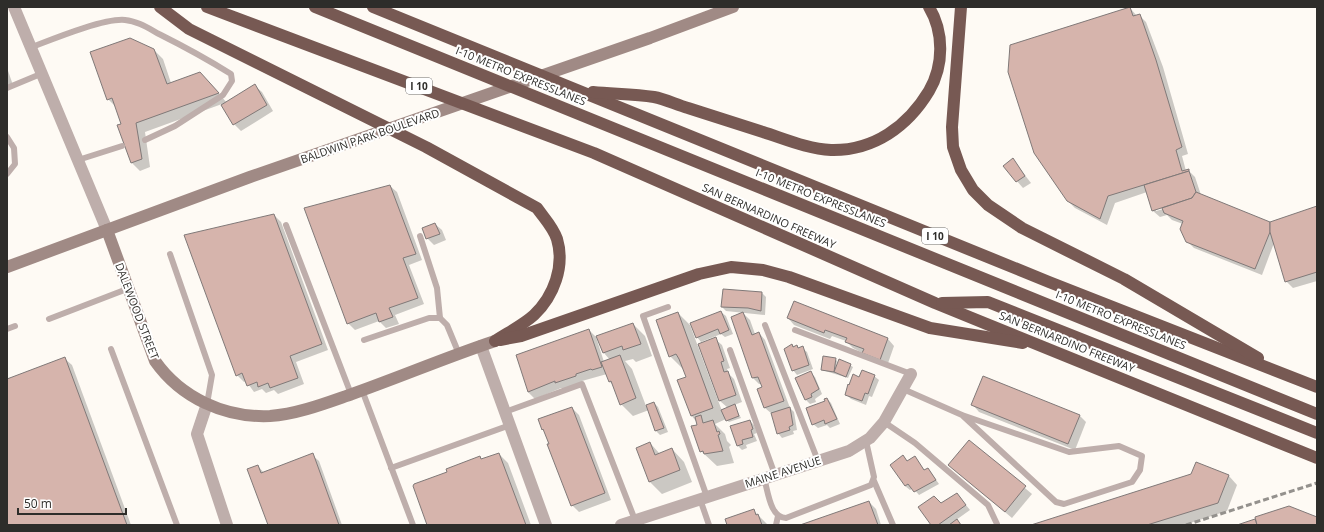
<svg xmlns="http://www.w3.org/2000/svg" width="1324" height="532" font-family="'Open Sans',sans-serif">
	<rect width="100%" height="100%" fill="#fefaf4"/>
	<!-- shadow -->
	<g fill="#0003" fill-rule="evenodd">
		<path d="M1130,8L1137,16L1139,15L1146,22L1163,67L1188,154L1182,156L1186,171L1188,170L1195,177L1201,195L1270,223L1317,207V281L1293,288L1286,281L1274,243L1262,275L1194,248L1187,241L1183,224L1172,220L1167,215L1160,217L1153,211L1147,192L1115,203L1107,225L1075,208L1068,201ZM1167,206V208L1156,211V209Z"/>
		<path d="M154,50L163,59L171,83L209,82L227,103L255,86L262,92L273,111L241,131L234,124L222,104L145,132L150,167L140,171L131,162L123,124L117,108L108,99Z"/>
		<path d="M7,68L13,85L7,88Z"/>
		<path d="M1013,160L1031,183L1023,188L1004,166Z"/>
		<path d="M390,186L397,192L422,260L409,265L424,304L395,315L399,324L386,328L379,321L355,330L348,323Z"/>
		<path d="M274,215L281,222L328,350L296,362L304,384L278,394L274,390L266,393L262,389L254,392L246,381L244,382L237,375Z"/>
		<path d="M435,224L442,230L446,240L434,245L427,238Z"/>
		<path d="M762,293L766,297L765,315L726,311L722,307Z"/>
		<path d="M794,302L888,339L894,346L887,366L853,348L846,341L832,336L830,339L794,325L788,318Z"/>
		<path d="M721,312L726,316L733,334L725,337L721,334L701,342L697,337Z"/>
		<path d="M678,313L690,325L722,411L728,408L720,401L700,344L715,339L722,345L730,368L727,369L728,373L734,379L742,402L734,405L741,418L729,422L726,419L715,424L725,434L727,441L731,445L729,447L734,463L717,466L701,451L699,425L691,415L687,378L684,368H682L670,356Z"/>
		<path d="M743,313L750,320L755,334L759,333L765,340L790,408L794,412L797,430L793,431L794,434L782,438L778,433L772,414L765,408L758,389L763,388L762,384H759L753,378Z"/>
		<path d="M633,324L645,336L652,356L636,362L633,359L625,361L632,369L646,406L654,403L658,407L668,432L660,435L656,431L649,410L633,416L621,404L614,386L610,382L607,374L582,381V382L563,389L561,388L535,399L528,392L518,355L589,330L596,337L604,362L610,360L604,353L598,337Z"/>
		<path d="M792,345L799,349L802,348L807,352L813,369L797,375L793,370Z"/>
		<path d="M65,359L72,365L131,525H7V380Z"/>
		<path d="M835,359L837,361L836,366L840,360L853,367L848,378L822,370Z"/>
		<path d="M810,372L815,377L822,394L815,399L816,402L810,404L806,400Z"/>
		<path d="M874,376L879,380L872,397L869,396L866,405L851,399L846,394L860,378Z"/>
		<path d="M827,399L831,403L840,424L830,428L827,425L818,428L813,424Z"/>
		<path d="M973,405L1080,416L1086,422L1075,450L979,412Z"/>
		<path d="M572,408L579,415L611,500L579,512L572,505L545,432L543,429Z"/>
		<path d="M750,421L754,425L757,433L754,434L757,441L746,445L747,448L742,450L738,446Z"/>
		<path d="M969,441L1032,494L1012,518L949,465Z"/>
		<path d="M650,443L660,454L672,449L684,462L692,482L662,494L649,481Z"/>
		<path d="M499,454L508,463L531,525H428L449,472L480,458L482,460Z"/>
		<path d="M312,455L319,461L342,525H269L258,466L264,473Z"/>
		<path d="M903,456L908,462L914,457L925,471L928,469L932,474L939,484L919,495L913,488L910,490L905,486Z"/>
		<path d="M1229,476L1237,485L1227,511L1184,525H1032Z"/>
		<path d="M957,494L970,510L956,520L962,525H932L940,504Z"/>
		<path d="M869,502L876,509L881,525H803Z"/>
		<path d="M753,510L768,525H728Z"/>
	</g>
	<!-- building -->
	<g fill="#d6b4ac" stroke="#807978">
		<path d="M1130,7L1133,16L1140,14L1156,60L1182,147L1176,150L1182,171L1189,169V171L1108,196L1100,219L1067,201L1034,153L1008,72L1010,45Z"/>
		<path d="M130,38L154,49L167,84L200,72L219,93L136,123L142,159L131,163L117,125L121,124L112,98L107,100L90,52Z"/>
		<path d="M255,84L267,105L233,125L221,105Z"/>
		<path d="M1013,158L1025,176L1016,182L1003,166Z"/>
		<path d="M1189,171L1196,192L1192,198L1152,211L1144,185Z"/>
		<path d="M390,185L416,254L403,258L418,298L389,308L393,317L379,322L376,313L347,324L304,208Z"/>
		<path d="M1196,192L1270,222V232L1255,269L1186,242L1180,229L1183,221L1164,213L1162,208L1192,198Z"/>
		<path d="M1317,206V272L1285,282L1270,232V222Z"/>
		<path d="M274,214L322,344L290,356L298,378L270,388L268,383L258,387L257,382L247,386L242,373L236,376L184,235Z"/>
		<path d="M435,223L440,234L426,239L422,228Z"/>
		<path d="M723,289L762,292L761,311L748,308L721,307Z"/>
		<path d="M794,301L888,338L880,360L862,353L864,349L845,342L847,338L825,330L824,333L787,318Z"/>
		<path d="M721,311L729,330L720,334L718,329L696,338L690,323Z"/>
		<path d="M678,312L713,408L691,416L677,380L686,377L679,359L676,354L669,357L656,320Z"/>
		<path d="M743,312L752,335L759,332L784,401L764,408L757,389L762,387L758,377L752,378L731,317Z"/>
		<path d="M633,323L641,344L623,350L622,346L603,353L596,336Z"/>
		<path d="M589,329L602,367L592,370L591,369L576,374V376L555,383V381L528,392L516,355Z"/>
		<path d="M716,337L724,361L721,362L724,372L728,371L736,395L719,401L698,344Z"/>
		<path d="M792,344L793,347L797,345L798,348L803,346L809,365L792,371L784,349Z"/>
		<path d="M620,355L636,398L620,405L611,381L609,382L601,362Z"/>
		<path d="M823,356L836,358L834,372L821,370Z"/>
		<path d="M65,357L127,525H7V379Z"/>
		<path d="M839,359L851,364L846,377L834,372Z"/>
		<path d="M862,370L875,375L868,394L865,393L862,401L845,395L848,384L849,385L853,374L859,377Z"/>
		<path d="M811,371L819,389L811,394L812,397L805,400L795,378Z"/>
		<path d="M983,376L1080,415L1068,444L971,405Z"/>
		<path d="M827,398L837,419L825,424L824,420L812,425L806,408L825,401L824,399Z"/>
		<path d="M654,402L664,428L655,431L646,405Z"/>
		<path d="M735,404L739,416L726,421L721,410Z"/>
		<path d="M572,407L605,493L571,506L547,444H549L543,429L542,430L538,419Z"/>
		<path d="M790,407L793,425L789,427L790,430L777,434L771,413Z"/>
		<path d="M701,415L703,423L713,420L717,432L719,431L720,434L718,435L723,451L704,454L703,451L700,452L691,426L697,425L695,417Z"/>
		<path d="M750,420L753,429L751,430L753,437L742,440L743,444L737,446L730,426Z"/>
		<path d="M969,440L1026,486L1005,512L948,465Z"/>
		<path d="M650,442L655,455L672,448L680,470L649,482L636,448Z"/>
		<path d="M313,453L339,525H268L247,469L258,465L261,473Z"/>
		<path d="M499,453L526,525H427L413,486L414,484L447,472L446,469L480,456L481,459Z"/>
		<path d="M903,455L907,461L915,456L924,470L928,468L936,480L914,492L908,484L905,486L890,465Z"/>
		<path d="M1196,462L1229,475L1218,503L1147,525H1031L1191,474Z"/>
		<path d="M957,493L966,505L938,525H931L918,507L934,496L941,503Z"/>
		<path d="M869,501L878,525H800Z"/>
		<path d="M1289,506L1317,517V525H1257L1255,517Z"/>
		<path d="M754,509L756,515L758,514L762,525H727L725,519Z"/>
		<path d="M957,519L961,525H949Z"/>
		<path d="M1255,519L1257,525H1237Z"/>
	</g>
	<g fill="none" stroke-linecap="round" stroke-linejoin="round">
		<!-- service -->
		<g stroke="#beaeab" stroke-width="6">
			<path d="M32,47C53,39 104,18 125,20C137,21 148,28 159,34C183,46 207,59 231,74L232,81L223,95L175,126L145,140"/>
			<path d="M7,88L43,73"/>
			<path d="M7,137L14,148L15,164L7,174"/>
			<path d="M78,160L122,146"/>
			<path d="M286,225L351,394"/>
			<path d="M420,236L437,288L440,318"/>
			<path d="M170,254L212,375L207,404"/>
			<path d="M668,307L643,316L707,497"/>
			<path d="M49,319L127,289"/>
			<path d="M765,325L818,461"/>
			<path d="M7,329L15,326"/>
			<path d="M795,330L911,374"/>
			<path d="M364,340L429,318H440L447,325L459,354"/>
			<path d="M111,349L177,525"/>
			<path d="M730,350L775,475"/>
			<path d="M903,389L962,415L1069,452L1119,446L1142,456L1140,470L1132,482L1064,504L1056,502L962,415"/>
			<path d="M362,390L413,525"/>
			<path d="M505,412L582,384L635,520"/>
			<path d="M884,422L915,443L988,505L997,524"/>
			<path d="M391,468L510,425"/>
			<path d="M764,478C768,491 770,518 786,518L871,485L874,477L866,441"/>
			<path d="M874,481L893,525"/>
			<path d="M700,499L709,525"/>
			<path d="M776,525L778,516"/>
		</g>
		<!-- minor -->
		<g stroke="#beaeab" stroke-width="12">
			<path d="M481,346L546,525"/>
			<path d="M621,525L849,451L870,438L884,422L911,374"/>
		</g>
		<!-- tertiary -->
		<g stroke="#beaeab" stroke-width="12">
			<path d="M14,7L107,230"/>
			<path d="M207,404L197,434L227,525"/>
		</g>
		<!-- secondary -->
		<g stroke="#a08a85" stroke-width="12">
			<path d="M107,230L155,361C181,398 225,418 270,416C298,414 326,403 352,394C400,377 447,357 495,341"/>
			<path d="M7,267L250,177L650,38L733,7"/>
		</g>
		<!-- motorway -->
		<g stroke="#775953" stroke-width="12">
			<path d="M160,7L189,29L426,147L537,208C544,218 553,227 557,239C565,266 554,296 534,315C523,325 507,333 495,341"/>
			<path d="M207,7L594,153L935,303L1317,458"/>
			<path d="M315,7L1317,414"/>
			<path d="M373,7L1049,282L1317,387"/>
			<path d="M961,7L952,127L953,147L961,170L973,190L988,205L1022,228L1124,279L1258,358"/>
			<path d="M593,92C613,94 634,94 654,97C665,99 677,105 688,108C713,116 738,124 763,132C785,139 808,149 831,150C874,151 908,126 929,91C944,65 944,32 929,7"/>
			<path d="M942,303L988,302L1317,433"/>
			<path d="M500,340L521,336L699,274L731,267L763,270L789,277L930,328L1023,343"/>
		</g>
		<!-- rail -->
		<path stroke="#94918d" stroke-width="3" stroke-dasharray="6 3" stroke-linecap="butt" d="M1186,525L1317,483"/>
	</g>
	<g text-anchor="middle" stroke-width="4" stroke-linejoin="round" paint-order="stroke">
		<!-- shield labels -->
		<g fill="#fff" stroke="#6d6c6a" stroke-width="1">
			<rect x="406" y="78" width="26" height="16" rx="3"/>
			<rect x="922" y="228" width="26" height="16" rx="3"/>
		</g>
		<g font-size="10" font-weight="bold" fill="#2e2d2a">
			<text x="419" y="90">I 10</text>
			<text x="935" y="240">I 10</text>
		</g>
		<!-- street labels -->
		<g font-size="11" fill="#2e2d2a" stroke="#fff">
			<text transform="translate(521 76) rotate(22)" y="4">I-10 METRO EXPRESSLANES</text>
			<text transform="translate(370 136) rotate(-19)" y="4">BALDWIN PARK BOULEVARD</text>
			<text transform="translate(821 198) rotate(22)" y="4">I-10 METRO EXPRESSLANES</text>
			<text transform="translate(769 216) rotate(24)" y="4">SAN BERNARDINO FREEWAY</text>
			<text transform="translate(137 311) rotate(69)" y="4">DALEWOOD STREET</text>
			<text transform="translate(1121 320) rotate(22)" y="4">I-10 METRO EXPRESSLANES</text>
			<text transform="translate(1067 342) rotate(22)" y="4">SAN BERNARDINO FREEWAY</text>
			<text transform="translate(783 472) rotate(-18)" y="4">MAINE AVENUE</text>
		</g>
	</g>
	<!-- border -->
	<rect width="1324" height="532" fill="none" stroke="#2e2d2a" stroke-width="16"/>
	<!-- scale -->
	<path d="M18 508v6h108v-6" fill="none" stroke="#2e2d2a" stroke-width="2"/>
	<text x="24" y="508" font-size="12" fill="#2e2d2a" stroke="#ffffff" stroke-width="3" paint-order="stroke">50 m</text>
</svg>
